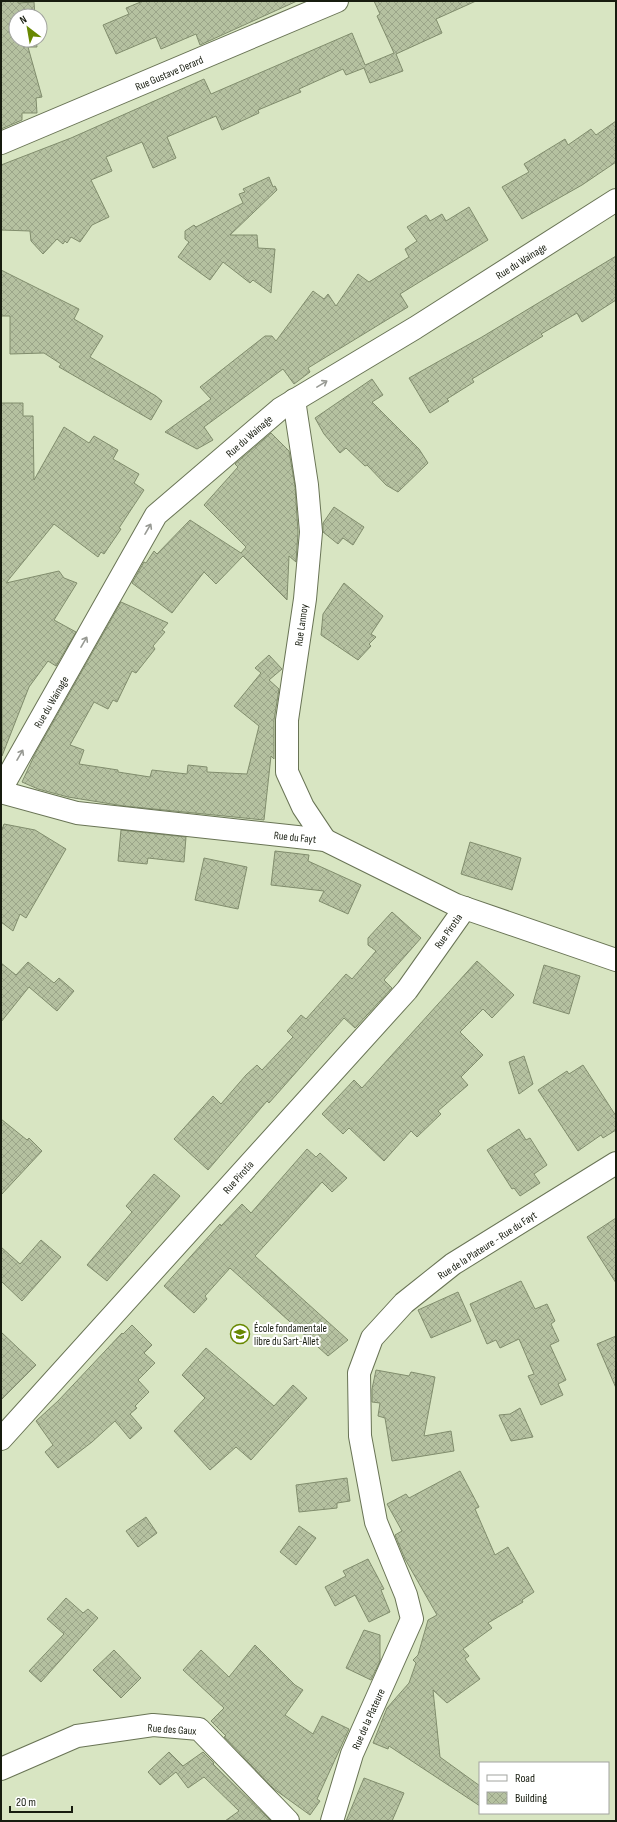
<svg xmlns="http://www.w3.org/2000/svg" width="617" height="1822" font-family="'Sofia Sans Condensed',sans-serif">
	<defs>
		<pattern id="building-cross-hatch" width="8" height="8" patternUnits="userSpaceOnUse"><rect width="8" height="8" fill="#b5c1a0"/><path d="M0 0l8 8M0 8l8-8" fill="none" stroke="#9ba589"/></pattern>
	</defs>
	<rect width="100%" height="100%" fill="#d8e5c2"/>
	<!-- building -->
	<g fill="url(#building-cross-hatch)" stroke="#818d6d">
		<path d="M1,1H18V3L34,2L35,16H16V40H36L37,47H28L42,97L36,98L37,113H22V120L1,129Z"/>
		<path d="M143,1H297L200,45L196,34L161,49L156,37L116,54L103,25L129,14L126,8Z"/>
		<path d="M374,1H476L436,19L442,33L396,54L403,71L370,83L364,68L346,75L343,69L299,89L301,92L258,110L259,113L222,130L216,116L167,137L176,158L153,168L142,142L106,157L112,171L91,180L109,217L92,225L80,242L71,237L67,243L65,241L63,244L57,239L43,254L31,241L30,231L1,230V165L71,138L204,79L211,94L352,33L365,65L394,53L377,16L380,14Z"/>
		<path d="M616,121V162L582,185L522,219L502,187L529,172L524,164L565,139L568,145L591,129L596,135Z"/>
		<path d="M269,177L273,187L275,186L277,190L230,235H257L258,248L275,249L271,293L253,280L250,283L223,262L210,280L178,257L189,242L185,239V231L194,225L196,227L243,203L239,194L245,192L243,189Z"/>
		<path d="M469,207L488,240L400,294L408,307L308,368L310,372L294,384L283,369L204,427L213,440L197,449L165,432L211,399L200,387L265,336H272L276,341L313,291L324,299L328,294L336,306L358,274L369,282L409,257L405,249L417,241L407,227L426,215L430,221L442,214L446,221Z"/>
		<path d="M616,256V300L582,322L577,313L541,334L543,336L472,379L474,382L447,399L449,401L430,413L409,378L482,337Z"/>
		<path d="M1,270L79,309L74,319L103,336L90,357L156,396L162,401L151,420L59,367L61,364L44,353L10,354V316H1Z"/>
		<path d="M372,379L383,395L372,402L419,449L428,463L398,492L386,485L367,465L365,466L346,448L340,453L324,434L315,418Z"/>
		<path d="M1,403H23V416H33L34,480L64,427L89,443L94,436L118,450L113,459L139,474L134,483L144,490L119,528L121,529L104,554L101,552L98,557L54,524L6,583L59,571L64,578L77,583L54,620L76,632L56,666L48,661L29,687L2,756Z"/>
		<path d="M271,433L289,451L295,486L298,532L296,562L289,556L287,600L243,556L216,584L204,572L172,613L132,583L144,562L146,563L154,551L157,554L190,520L241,553L246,547L204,505L238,467L235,464Z"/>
		<path d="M334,507L364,527L353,545L343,538L338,544L323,532V523Z"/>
		<path d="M344,583L383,616L371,634L376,637L369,644L371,646L358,660L321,635L323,614Z"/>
		<path d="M121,602L168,623L162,630L165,632L153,646L155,649L136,673L132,671L117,702L113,700L108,709L94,702L70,745L84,750L79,764L118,770V772L150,777L152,770L187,774L188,765L207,767V772L247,774L259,726L234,706L261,673L255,668L269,655L282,669L269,680L279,689L274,720V759L271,756L264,820L124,806L68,797L38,789L22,782L35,754Z"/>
		<path d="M4,824L35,830L66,849L26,918L20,914L13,931L1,922V832Z"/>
		<path d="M121,830L186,837L184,862L148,858L147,864L118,861Z"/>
		<path d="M470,842L521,858L512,890L461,874Z"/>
		<path d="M275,851L309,855L308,861L361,885L348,914L319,901L324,891L271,885Z"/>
		<path d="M204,858L247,867L238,909L195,900Z"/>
		<path d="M392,912L421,938L384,980L392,988L355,1028L344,1018L269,1103L267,1101L208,1170L174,1139L213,1096L221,1104L246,1075L257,1065L262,1070L293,1037L287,1031L301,1015L306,1019L346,974L352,979L376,951L368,945V938Z"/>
		<path d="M477,961L514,995L492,1018L483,1009L460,1032L483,1055L461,1077L468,1085L438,1111L441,1114L417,1137L411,1131L384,1161L349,1128L343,1134L322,1114L354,1080L362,1088Z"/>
		<path d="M28,962L54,983L59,978L74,991L57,1011L29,987L1,1022V963L16,975Z"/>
		<path d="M544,965L580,976L569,1014L533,1003Z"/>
		<path d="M524,1056L533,1084L519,1094L509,1062Z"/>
		<path d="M583,1065L616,1116V1130L603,1138L601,1135L578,1151L538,1090L567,1071L569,1074Z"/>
		<path d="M1,1119L27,1140L29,1138L42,1151L1,1195Z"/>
		<path d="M519,1129L526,1140L530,1138L547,1165L534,1174L540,1183L520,1196L514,1188L512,1189L487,1150Z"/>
		<path d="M307,1149L316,1157L320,1153L347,1178L332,1192L322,1182L255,1256L348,1340L328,1356L230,1268L205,1296L207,1299L194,1313L164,1286L220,1224L221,1226L242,1204L251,1213Z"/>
		<path d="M154,1174L180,1196L107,1281L87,1265L132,1212L126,1206Z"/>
		<path d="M616,1218V1283L587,1237Z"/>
		<path d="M41,1240L61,1257L22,1301L1,1281V1247L20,1264Z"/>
		<path d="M521,1281L535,1309L547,1304L555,1321L551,1324L559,1341L550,1345L566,1380L558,1384L563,1395L541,1405L528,1376L534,1374L519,1339L500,1348L496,1340L487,1344L470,1304Z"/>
		<path d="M458,1292L471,1321L431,1338L418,1310Z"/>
		<path d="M132,1325L152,1345L144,1353L155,1363L138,1380L149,1392L135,1406L137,1408L130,1414L142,1428L130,1439L115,1421L92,1442L58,1468L45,1452L53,1445L36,1421L58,1401L122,1333L123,1334Z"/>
		<path d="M1,1332L36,1365L1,1400Z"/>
		<path d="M616,1336V1388L597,1344Z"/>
		<path d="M206,1348L274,1406L293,1385L307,1398L251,1460L236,1447L210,1470L174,1431L205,1398L182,1375Z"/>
		<path d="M376,1370L409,1376L411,1372L435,1377L424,1436L451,1431L454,1451L392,1461L385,1418L378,1416L380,1403L372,1402V1389Z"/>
		<path d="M520,1408L533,1437L511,1441L499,1415L510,1414Z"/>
		<path d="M460,1471L479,1507L475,1509L495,1555L508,1547L534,1592L522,1600L523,1602L488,1623L492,1628L463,1649L469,1656L465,1659L480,1679L447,1703L433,1690L440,1757L480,1786V1806L389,1746L388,1749L373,1743L387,1708L409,1683L416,1663L413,1660L418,1655L428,1620L437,1615L405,1559L395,1535L402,1531L387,1504L406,1494L409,1498Z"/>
		<path d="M347,1478L350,1501L337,1503V1508L299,1512L296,1485Z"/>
		<path d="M146,1517L157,1533L138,1547L126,1531Z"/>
		<path d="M299,1526L316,1538L296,1565L280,1552Z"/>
		<path d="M368,1559L384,1589L381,1590L390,1612L369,1622L355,1595L335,1606L325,1587L346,1576L343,1571Z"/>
		<path d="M66,1598L83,1613L88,1609L98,1618L41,1682L29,1671L64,1634L47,1619Z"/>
		<path d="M364,1630L380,1635V1661L371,1680L346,1668Z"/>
		<path d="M255,1645L295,1685L303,1690L285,1715L313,1734L322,1716L349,1729L317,1799L320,1801L310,1815L274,1789L224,1737L226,1736L211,1721L224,1708L183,1670L201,1650L229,1677Z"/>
		<path d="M114,1650L141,1678L121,1698L93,1670Z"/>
		<path d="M169,1752L183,1766L203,1752L214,1763L213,1764L271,1821H225L239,1811L204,1777L188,1788L176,1772L160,1785L148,1772Z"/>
		<path d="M364,1778L404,1793L392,1821H346Z"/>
	</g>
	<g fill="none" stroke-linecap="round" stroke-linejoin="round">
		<!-- minor casing -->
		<g stroke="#697455" stroke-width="24">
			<g id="minor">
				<path d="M1,143L337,1"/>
				<path d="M294,400L307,485L311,532L305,599L287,720V772L303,807L325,840"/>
				<path d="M1,792L77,813L325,840L456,905L616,960"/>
				<path d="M1,1439L407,990L465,908"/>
				<path d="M1,1769L77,1736L153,1725L199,1729L288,1821"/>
				<path d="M332,1821L352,1754L412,1619L406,1595L376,1522L360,1436L359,1373L372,1338L404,1303L453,1264L616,1163"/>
			</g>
		</g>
		<!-- tertiary casing -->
		<g stroke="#697455" stroke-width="24">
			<path id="tertiary" d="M1,789L156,515L280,409L415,328L616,200"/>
		</g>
		<!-- minor -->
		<use href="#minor" stroke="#fff" stroke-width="22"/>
		<!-- tertiary -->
		<use href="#tertiary" stroke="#fff" stroke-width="22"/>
	</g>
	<!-- one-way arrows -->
	<defs><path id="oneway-shaft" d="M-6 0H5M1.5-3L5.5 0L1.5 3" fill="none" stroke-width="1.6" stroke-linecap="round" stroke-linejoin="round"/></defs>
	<g stroke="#979993">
		<use href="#oneway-shaft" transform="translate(322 384) rotate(-31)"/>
		<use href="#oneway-shaft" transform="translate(148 529) rotate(-60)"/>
		<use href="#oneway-shaft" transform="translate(84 642) rotate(-60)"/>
		<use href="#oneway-shaft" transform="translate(20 755) rotate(-60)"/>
	</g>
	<!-- icons -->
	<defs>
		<g id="school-ring" transform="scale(1)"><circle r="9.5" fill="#fff" stroke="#688801" stroke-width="1.5"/><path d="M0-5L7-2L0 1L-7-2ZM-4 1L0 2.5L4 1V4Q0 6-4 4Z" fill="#688801"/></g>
	</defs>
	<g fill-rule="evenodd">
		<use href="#school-ring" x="240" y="1334"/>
	</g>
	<g text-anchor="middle" stroke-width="4" stroke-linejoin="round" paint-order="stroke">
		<!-- street labels -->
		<g font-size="11" fill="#171c0f" stroke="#fff">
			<text transform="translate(169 73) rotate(-23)" y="4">Rue Gustave Derard</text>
			<text transform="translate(521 261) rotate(-32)" y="4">Rue du Wainage</text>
			<text transform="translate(249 436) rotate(-41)" y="4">Rue du Wainage</text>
			<text transform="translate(301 625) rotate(-82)" y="4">Rue Lannoy</text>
			<text transform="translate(51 702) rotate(-60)" y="4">Rue du Wainage</text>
			<text transform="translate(295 837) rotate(6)" y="4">Rue du Fayt</text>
			<text transform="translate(448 931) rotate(-55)" y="4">Rue Pirotia</text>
			<text transform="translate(238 1177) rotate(-48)" y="4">Rue Pirotia</text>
			<text transform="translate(487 1245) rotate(-33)" y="4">Rue de la Plateure - Rue du Fayt</text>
			<text transform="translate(368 1719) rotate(-66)" y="4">Rue de la Plateure</text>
			<text transform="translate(172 1729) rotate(4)" y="4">Rue des Gaux</text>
		</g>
		<!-- poi labels -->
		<g font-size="11" fill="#171c0f" stroke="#fff" text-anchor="start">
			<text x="254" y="1332">École fondamentale<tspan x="254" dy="13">libre du Sart-Allet</tspan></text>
		</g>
	</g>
	<!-- border -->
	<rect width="617" height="1822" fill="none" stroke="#171c0f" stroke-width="4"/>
	<!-- legend -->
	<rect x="479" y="1762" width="130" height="52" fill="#ffffff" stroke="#a2a49f"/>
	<rect x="487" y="1775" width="20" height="6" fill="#ffffff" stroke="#a2a49f"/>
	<text x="515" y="1782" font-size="12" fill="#171c0f">Road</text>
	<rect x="487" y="1792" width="20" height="12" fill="url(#building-cross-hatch)" stroke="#a2a49f"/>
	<text x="515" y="1802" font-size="12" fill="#171c0f">Building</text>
	<!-- north arrow -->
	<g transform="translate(28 28) rotate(329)"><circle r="19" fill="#ffffff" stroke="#a2a49f"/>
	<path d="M0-3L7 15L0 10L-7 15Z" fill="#688801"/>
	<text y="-6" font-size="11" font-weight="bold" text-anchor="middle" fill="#171c0f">N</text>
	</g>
	<!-- scale -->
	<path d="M10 1806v6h62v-6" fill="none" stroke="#171c0f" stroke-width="2"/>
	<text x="16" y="1806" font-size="12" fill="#171c0f" stroke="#ffffff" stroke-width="3" paint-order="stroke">20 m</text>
</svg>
